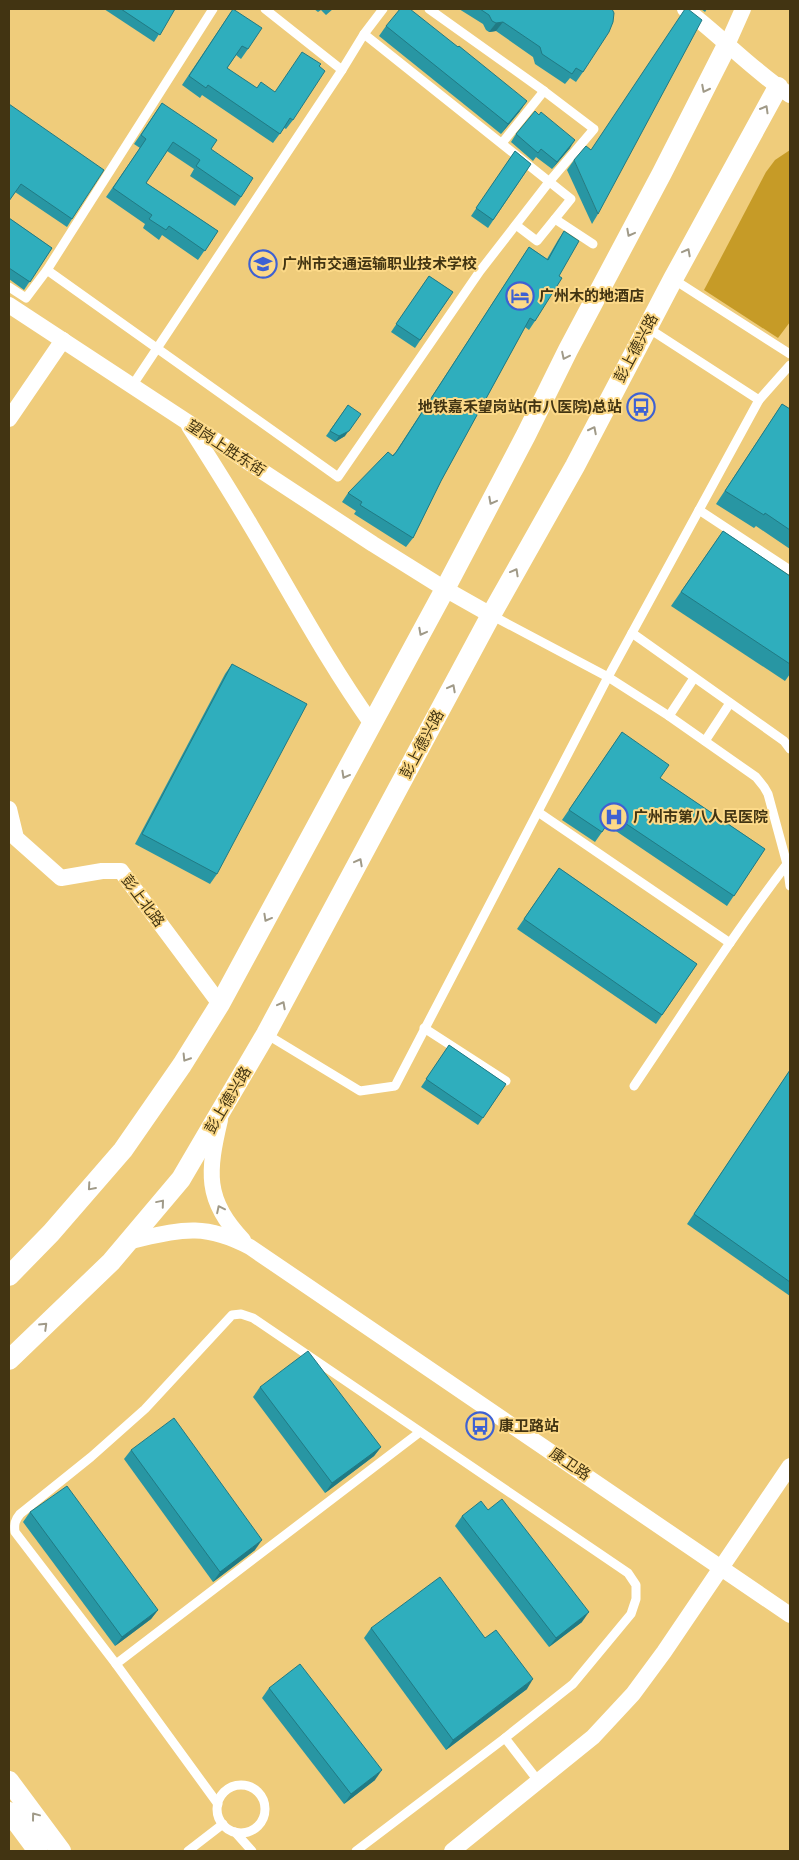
<svg xmlns="http://www.w3.org/2000/svg" width="799" height="1860" font-family="'Titillium Web','Noto Sans SC',sans-serif">
	<rect width="100%" height="100%" fill="#efcc7b"/>
	<!-- green -->
	<path fill="#c69b27" d="M790,150V322L778,338L704,290L766,172L775,160Z"/>
	<g fill="none" stroke-linecap="round" stroke-linejoin="round">
		<!-- service -->
		<g stroke="#fff" stroke-width="9">
			<path d="M265,9L342,70L364,34L571,199L537,241L516,225"/>
			<path d="M364,34L383,9"/>
			<path d="M502,143L544,91"/>
			<path d="M555,219L593,244"/>
			<path d="M47,270L338,477L480,271L549,182L594,129L544,91L429,9"/>
			<path d="M673,279L790,354"/>
			<path d="M9,287L26,298L47,270L213,9"/>
			<path d="M648,328L759,400"/>
			<path d="M132,386L342,70"/>
			<path d="M699,510L790,570"/>
			<path d="M491,615L608,677L669,716L756,777L764,787L768,794L787,864L790,886"/>
			<path d="M632,633L784,741L790,749"/>
			<path d="M669,716L694,678"/>
			<path d="M705,741L730,703"/>
			<path d="M538,812L730,943"/>
			<path d="M424,1028L506,1081"/>
			<path d="M266,1034L360,1091L395,1086L608,677L759,400L790,365"/>
			<path d="M634,1086C684,1012 732,936 787,864L790,863"/>
			<path d="M116,1664L420,1432"/>
			<path d="M505,1738L539,1782"/>
			<circle cx="241" cy="1809" r="24"/>
			<path d="M218,1804L116,1664L15,1532C14,1524 15,1520 20,1514L91,1457L145,1409L232,1315L241,1314L253,1318L628,1573L636,1585V1599L631,1614L573,1684L505,1738L356,1851"/>
			<path d="M235,1832L252,1851"/>
			<path d="M188,1851L223,1824"/>
		</g>
		<!-- minor -->
		<g stroke="#fff" stroke-width="16">
			<path d="M685,9C721,36 752,70 790,95"/>
			<path d="M727,45L743,9"/>
			<path d="M9,305L373,544L445,589L491,615"/>
			<path d="M9,419L63,340"/>
			<path d="M189,426C210,459 231,492 251,526C291,593 327,661 372,724"/>
			<path d="M9,809L16,838L61,878L102,871H121L220,1004"/>
			<path d="M220,1120C208,1171 204,1200 243,1240"/>
			<path d="M130,1241C180,1230 203,1222 250,1247L790,1615"/>
			<path d="M452,1851L593,1737L633,1694L664,1652L790,1466"/>
		</g>
		<!-- tertiary -->
		<g stroke="#fff" stroke-width="20">
			<path d="M9,1276L51,1233L123,1150L182,1065L220,1004L445,589L526,435L568,350L662,173L727,45"/>
			<path d="M9,1360L111,1262L181,1179L266,1034L491,615L575,466L673,279L778,87"/>
			<path d="M9,1781L61,1851"/>
			<path d="M9,1812L38,1851"/>
		</g>
	</g>
	<!-- wall -->
	<g fill="#2896a3">
		<path d="M104,9H175L154,42Z"/>
		<path d="M233,9L248,49L241,59L236,55L227,68L293,120L286,129L284,128L273,143L202,95L200,98L182,85Z"/>
		<path d="M314,9H333L326,15L321,10L318,12Z"/>
		<path d="M459,9H612L583,72L576,82L570,78L565,84L535,64L533,57L496,31L489,32L486,30L483,24Z"/>
		<path d="M701,9H707L705,12Z"/>
		<path d="M386,26L520,111L501,134L379,36Z"/>
		<path d="M162,103L211,149L241,197L235,206L190,176L194,169L167,151L146,183L218,231L198,260L162,235L159,240L143,228L145,224L106,197L140,148L134,144Z"/>
		<path d="M9,104L72,219L67,227L15,192Z"/>
		<path d="M516,134L570,148L552,169L536,157L533,161L511,142Z"/>
		<path d="M515,151L531,164L488,228L471,216Z"/>
		<path d="M574,160L598,214L592,224L567,170Z"/>
		<path d="M9,218L52,248L24,290L9,279Z"/>
		<path d="M564,231L559,276L535,321L529,330L525,327L441,481L413,538L406,547L354,514L356,511L342,502L348,493L395,453L529,247L547,259L558,240Z"/>
		<path d="M429,276L453,292L415,348L391,332Z"/>
		<path d="M782,404L790,409V549L756,526L754,528L716,504Z"/>
		<path d="M348,405L345,436L335,442L326,436Z"/>
		<path d="M723,531L790,576V674L785,681L671,606Z"/>
		<path d="M232,664L217,874L210,884L135,844L225,674Z"/>
		<path d="M622,732L660,778L765,849L727,906L607,825L595,842L562,820Z"/>
		<path d="M559,868L697,964L656,1024L517,929Z"/>
		<path d="M449,1045L506,1084L478,1125L421,1087Z"/>
		<path d="M790,1070V1296L687,1224Z"/>
		<path d="M260,1387L381,1447L374,1456L325,1493L253,1397Z"/>
		<path d="M131,1450L255,1550L213,1582L124,1459Z"/>
		<path d="M488,1510L582,1622L549,1647L455,1526L462,1516Z"/>
		<path d="M30,1512L158,1610L151,1619L115,1646L23,1522Z"/>
		<path d="M371,1628L485,1638L527,1689L446,1750L364,1638Z"/>
		<path d="M269,1688L375,1780L344,1804L262,1698Z"/>
	</g>
	<!-- shaded-wall -->
	<g fill="#217a84">
		<path d="M503,22L496,31L489,32L496,23Z"/>
		<path d="M527,101L520,111L501,134L508,124Z"/>
		<path d="M575,140L570,148L552,169L557,162Z"/>
		<path d="M357,419L345,436L335,442L339,436Z"/>
		<path d="M381,1447L374,1456L325,1493L332,1483Z"/>
		<path d="M262,1540L255,1550L213,1582L220,1572Z"/>
		<path d="M158,1610L151,1619L115,1646L122,1637Z"/>
		<path d="M589,1612L582,1622L549,1647L556,1638Z"/>
		<path d="M533,1679L527,1689L446,1750L453,1740Z"/>
		<path d="M382,1770L375,1780L344,1804L351,1794Z"/>
	</g>
	<!-- building -->
	<g fill="#2faebd" stroke="#217a84">
		<path d="M121,9H175L160,35Z"/>
		<path d="M233,9L262,28L248,49L242,46L227,68L257,88L261,82L275,92L302,52L321,64L319,66L325,71L293,120L290,118L280,134L208,85L206,88L189,76Z"/>
		<path d="M400,9H410L458,47L459,46L527,101L508,124L386,26Z"/>
		<path d="M480,9H612L614,13L613,22L609,32L583,72L576,68L572,74L542,54L540,47L503,22L496,23L492,21L489,15Z"/>
		<path d="M685,9H688L702,20L598,214L574,160L586,146L591,150Z"/>
		<path d="M162,103L217,140L211,149L253,178L241,197L196,166L200,160L173,142L146,183L218,231L205,251L169,226L166,230L149,219L152,215L113,188L146,139L141,135Z"/>
		<path d="M9,104L104,170L72,219L21,184L9,201Z"/>
		<path d="M535,111L539,115L541,112L575,140L557,162L541,149L538,153L516,134Z"/>
		<path d="M515,151L531,164L493,220L476,208Z"/>
		<path d="M9,218L52,248L30,282L9,268Z"/>
		<path d="M564,231L579,241L559,276L562,278L535,321L530,318L441,481L413,538L360,505L362,502L348,493L388,452L393,456L397,451L529,247L548,260Z"/>
		<path d="M429,276L453,292L420,340L396,324Z"/>
		<path d="M782,404L790,409V530L765,513L764,515L725,491Z"/>
		<path d="M348,405L361,414L349,431L339,436L330,431Z"/>
		<path d="M723,531L790,576V664L681,592Z"/>
		<path d="M232,664L307,704L217,874L142,834Z"/>
		<path d="M622,732L669,765L660,778L765,849L734,896L613,815L602,832L569,810Z"/>
		<path d="M559,868L697,964L662,1015L524,919Z"/>
		<path d="M449,1045L506,1084L483,1118L426,1079Z"/>
		<path d="M790,1070V1282L694,1214Z"/>
		<path d="M308,1351L381,1447L332,1483L260,1387Z"/>
		<path d="M174,1418L262,1540L220,1572L131,1450Z"/>
		<path d="M67,1486L158,1610L122,1637L30,1512Z"/>
		<path d="M502,1499L589,1612L556,1638L462,1516L481,1501L488,1510Z"/>
		<path d="M440,1577L485,1638L496,1630L533,1679L453,1740L371,1628Z"/>
		<path d="M300,1664L382,1770L351,1794L269,1688Z"/>
	</g>
	<!-- one-way arrows -->
	<defs><path id="oneway-chevron" d="M-2-3.5L2.5 0L-2 3.5" fill="none" stroke-width="1.6" stroke-linecap="round" stroke-linejoin="round" transform="scale(1.25)"/></defs>
	<g stroke="#a09a88">
		<use href="#oneway-chevron" transform="translate(705 89) rotate(117)"/>
		<use href="#oneway-chevron" transform="translate(765 109) rotate(-60)"/>
		<use href="#oneway-chevron" transform="translate(630 233) rotate(118)"/>
		<use href="#oneway-chevron" transform="translate(687 252) rotate(-62)"/>
		<use href="#oneway-chevron" transform="translate(565 356) rotate(116)"/>
		<use href="#oneway-chevron" transform="translate(593 430) rotate(-63)"/>
		<use href="#oneway-chevron" transform="translate(492 501) rotate(118)"/>
		<use href="#oneway-chevron" transform="translate(515 572) rotate(-61)"/>
		<use href="#oneway-chevron" transform="translate(422 632) rotate(118)"/>
		<use href="#oneway-chevron" transform="translate(452 688) rotate(-62)"/>
		<use href="#oneway-chevron" transform="translate(345 775) rotate(119)"/>
		<use href="#oneway-chevron" transform="translate(359 862) rotate(-62)"/>
		<use href="#oneway-chevron" transform="translate(267 918) rotate(119)"/>
		<use href="#oneway-chevron" transform="translate(282 1005) rotate(-62)"/>
		<use href="#oneway-chevron" transform="translate(186 1058) rotate(122)"/>
		<use href="#oneway-chevron" transform="translate(91 1187) rotate(131)"/>
		<use href="#oneway-chevron" transform="translate(161 1203) rotate(-50)"/>
		<use href="#oneway-chevron" transform="translate(220 1209) rotate(-116)"/>
		<use href="#oneway-chevron" transform="translate(44 1326) rotate(-44)"/>
		<use href="#oneway-chevron" transform="translate(35 1816) rotate(-127)"/>
	</g>
	<!-- icons -->
	<defs>
		<g id="school-ring" transform="scale(1.4375)"><circle r="9.5" fill="#fcd988" stroke="#3e61d3" stroke-width="1.5"/><path d="M0-5L7-2L0 1L-7-2ZM-4 1L0 2.5L4 1V4Q0 6-4 4Z" fill="#3e61d3"/></g>
		<g id="hotel-ring" transform="scale(1.4375)"><circle r="9.5" fill="#fcd988" stroke="#3e61d3" stroke-width="1.5"/><path d="M-6-4.5h1.5V1H6V5H4.5V3h-9V5H-6ZM-4 0a1.8 1.8 0 1 1 3.6 0ZM.5 0V-2.5h3Q6-2.5 6 0Z" fill="#3e61d3"/></g>
		<g id="bus-ring" transform="scale(1.4375)"><circle r="9.5" fill="#fcd988" stroke="#3e61d3" stroke-width="1.5"/><path d="M-5-6H5V4H4V6H2V4H-2V6H-4V4H-5ZM-3.5-4V0h7V-4ZM-3.5 1.2v1.5H-2V1.2ZM2 1.2v1.5H3.5V1.2Z" fill="#3e61d3"/></g>
		<g id="hospital-ring" transform="scale(1.4375)"><circle r="9.5" fill="#fcd988" stroke="#3e61d3" stroke-width="1.5"/><path d="M-5-5h3v3.5h4V-5h3V5h-3V1.5h-4V5h-3Z" fill="#3e61d3"/></g>
	</defs>
	<g fill-rule="evenodd">
		<use href="#school-ring" x="263" y="264"/>
		<use href="#hotel-ring" x="520" y="296"/>
		<use href="#bus-ring" x="641" y="407"/>
		<use href="#hospital-ring" x="614" y="817"/>
		<use href="#bus-ring" x="480" y="1426"/>
	</g>
	<g text-anchor="middle" stroke-width="4" stroke-linejoin="round" paint-order="stroke">
		<!-- poi labels -->
		<g font-size="15" font-weight="bold" fill="#423412" stroke="#fcd988" text-anchor="start">
			<text x="282" y="269">广州市交通运输职业技术学校</text>
			<text x="539" y="301">广州木的地酒店</text>
			<text x="622" y="412" text-anchor="end">地铁嘉禾望岗站(市八医院)总站</text>
			<text x="633" y="822">广州市第八人民医院</text>
			<text x="499" y="1431">康卫路站</text>
		</g>
		<!-- street labels -->
		<g font-size="15" fill="#423412" stroke="#fcd988">
			<text transform="translate(636 348) rotate(-62)" y="5">彭上德兴路</text>
			<text transform="translate(226 448) rotate(33)" y="5">望岗上胜东街</text>
			<text transform="translate(422 744) rotate(-62)" y="5">彭上德兴路</text>
			<text transform="translate(143 901) rotate(53)" y="5">彭上北路</text>
			<text transform="translate(228 1100) rotate(-59)" y="5">彭上德兴路</text>
			<text transform="translate(570 1464) rotate(34)" y="5">康卫路</text>
		</g>
	</g>
	<!-- border -->
	<rect width="799" height="1860" fill="none" stroke="#423412" stroke-width="20"/>
</svg>
